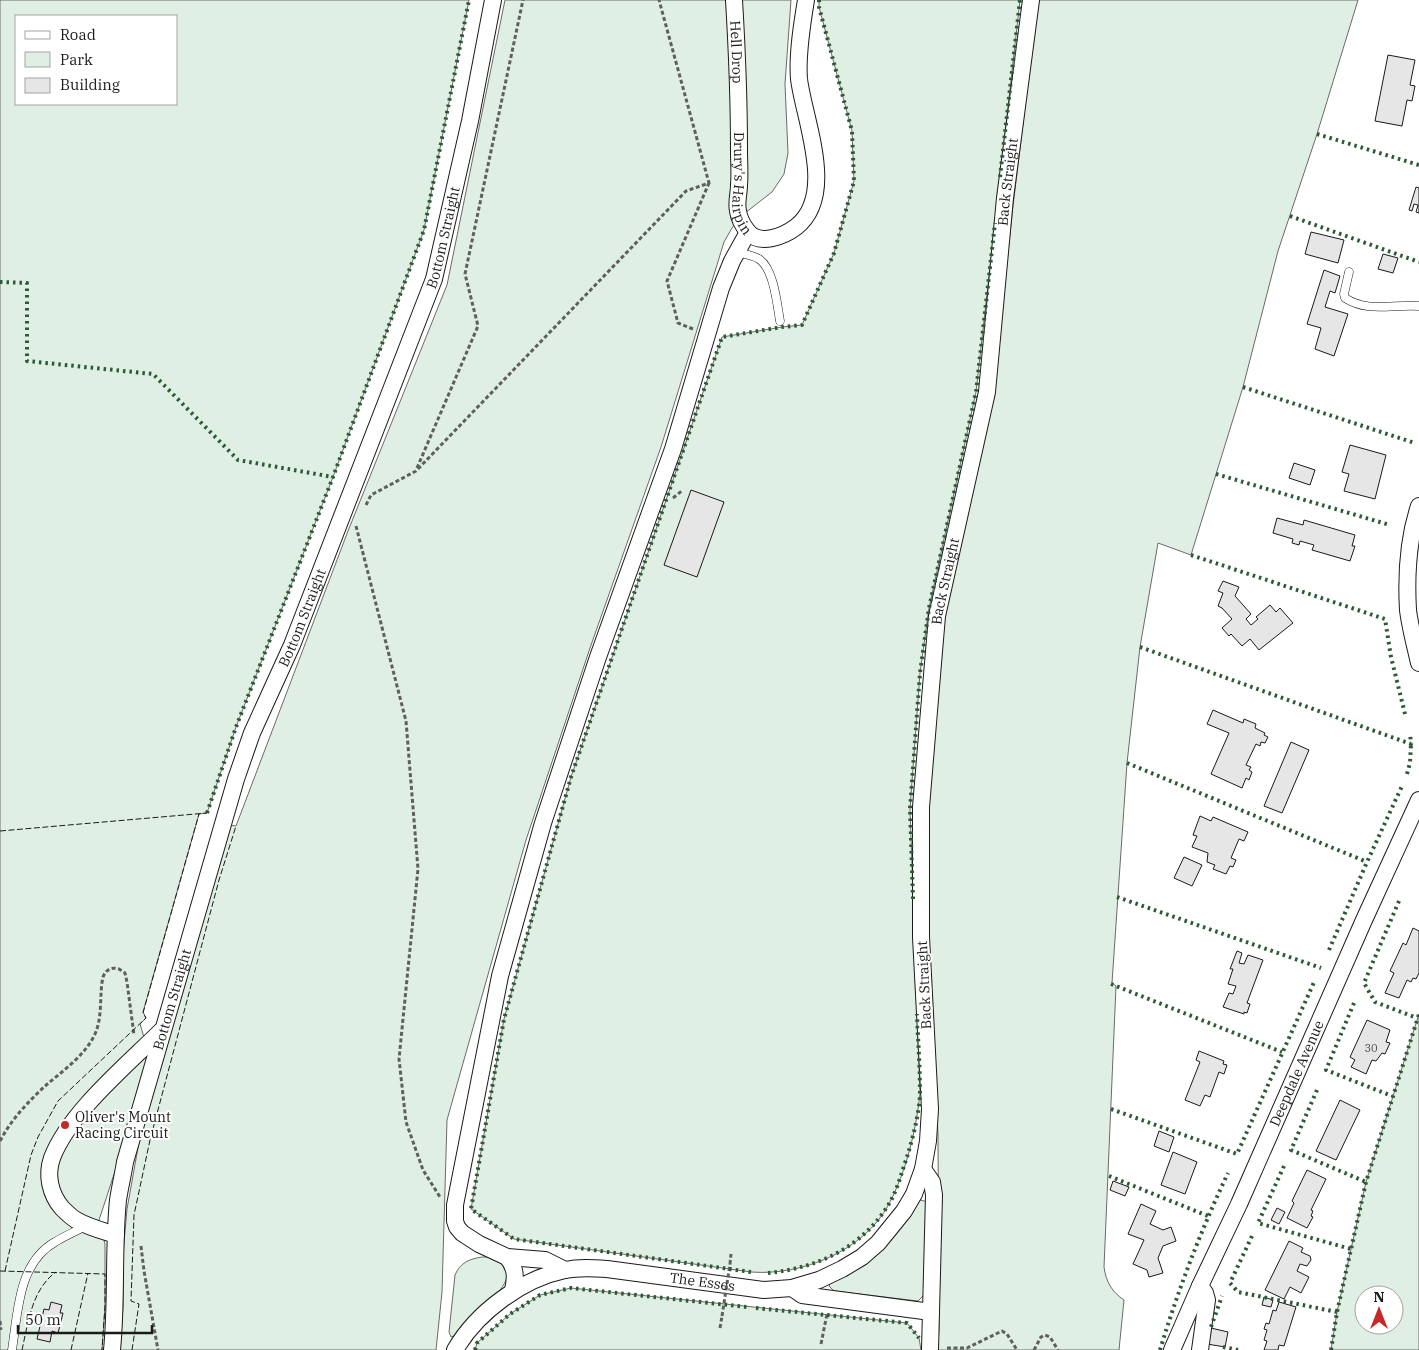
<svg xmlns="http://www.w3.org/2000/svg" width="1419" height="1350" font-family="'IBM Plex Serif',serif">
	<rect width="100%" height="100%" fill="#fff"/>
	<!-- green -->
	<g fill="#e0efe3" stroke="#6a6a6a" fill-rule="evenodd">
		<path d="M0,0H469L424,230L333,477L236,727L207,813L199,814L143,1012L146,1018L140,1024L149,1054L122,1150L99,1220L105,1244V1306L102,1350H0ZM16,16H176V104H16Z"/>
		<path d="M505,0H791L785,84L788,153L784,174L772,192L745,213L732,228L724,242L661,447L590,648L526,840L447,1120L442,1292L436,1350H120L123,1307V1254L127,1209L139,1142L229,825L236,826L348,531L447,285Z"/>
		<path d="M819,0H1020L976,392L929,608L920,673L910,809L920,1094C916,1131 906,1172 889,1204C864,1251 802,1276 751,1272L514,1239L471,1209L504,1019L571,777L722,337L782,327L802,325L834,253L854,181L852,131L819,7Z"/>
		<path d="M1038,0H1358L1317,134L1278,251L1243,387L1191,555L1158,543L1140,647L1127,763L1112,983L1116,986L1104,1267C1106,1282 1112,1292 1124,1300L1119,1350H938L939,1327L938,1135L928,938L927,809L945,616L993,393L1013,206Z"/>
		<path d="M1419,1014V1350H1331L1337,1312L1366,1182ZM1364,1295H1394V1325H1364Z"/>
		<path d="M921,1200L927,1202L924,1295L918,1301L834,1291L829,1286L830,1283C873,1260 894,1245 918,1201Z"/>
		<path d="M482,1257H490L503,1262C505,1267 507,1272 507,1277C504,1292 470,1322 458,1334L451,1337L449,1332L455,1275C460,1263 469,1259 482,1257Z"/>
		<path d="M571,1288L907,1323L919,1338L921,1350H475L477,1343L510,1314L540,1295Z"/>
	</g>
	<!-- building -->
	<g fill="#e6e6e6" stroke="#1a1a1a">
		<path d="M1388,55L1415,60L1410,85L1415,86L1412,101L1407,100L1402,126L1375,121Z"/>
		<path d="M1416,187L1419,188V213L1416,212L1418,205L1414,204L1412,211L1409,210Z"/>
		<path d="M1311,232L1344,240L1338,263L1305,254Z"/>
		<path d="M1383,254L1398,258L1393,273L1378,269Z"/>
		<path d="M1324,270L1340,276L1335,293L1330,291L1325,307L1348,314L1334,356L1315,349L1321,328L1307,324Z"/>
		<path d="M1350,445L1386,455L1375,499L1344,491L1349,474L1342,472Z"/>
		<path d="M1294,463L1315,470L1310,485L1289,478Z"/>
		<path d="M691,490L724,502L697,577L664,565Z"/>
		<path d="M1277,518L1303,525L1304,520L1355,535L1352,546H1355L1350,561L1312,550L1314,545L1300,541L1299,545L1292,543L1293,539L1273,533Z"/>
		<path d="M1223,581L1239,587L1235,596L1251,614L1246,619L1251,625L1258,619L1256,617L1270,605L1276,612L1280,608L1293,623L1259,650L1250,639L1242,646L1231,634L1229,636L1222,628L1232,619L1222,608L1218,606L1223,593L1218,591Z"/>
		<path d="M1213,710L1243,723L1244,719L1256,724L1255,728L1265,733L1264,735L1268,737L1265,743L1261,742L1260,746L1256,744L1246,765L1251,767L1249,770L1252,772L1249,780L1246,778L1242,788L1211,774L1229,733L1207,724Z"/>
		<path d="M1291,742L1309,750L1282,813L1264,806Z"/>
		<path d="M1200,816L1211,821L1213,817L1248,832L1244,841L1239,839L1231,858L1236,860L1233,867L1230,866L1226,874L1213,869L1215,865L1207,862L1208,853L1192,847L1197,836L1193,835Z"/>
		<path d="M1184,857L1202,865L1192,886L1174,878Z"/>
		<path d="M1413,928L1419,931V973L1416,979L1413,978L1411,982L1407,980L1399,998L1385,993L1394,973L1390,971L1403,943L1406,945Z"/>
		<path d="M1237,951L1242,953L1239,963L1244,964L1248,955L1263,960L1247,1003L1250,1004L1247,1013L1244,1012V1014L1223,1007L1229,993L1233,994L1236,986L1228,984L1233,969H1230Z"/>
		<path d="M1367,1020L1390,1030L1386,1042L1390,1043L1385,1054L1382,1053L1376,1061L1372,1060L1366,1074L1351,1067L1355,1060L1350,1057Z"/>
		<path d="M1199,1051L1224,1061L1223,1064L1227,1065L1224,1074L1219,1072L1210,1097L1205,1095L1200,1106L1185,1100L1200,1062L1196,1060Z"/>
		<path d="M1340,1100L1360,1110L1336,1160L1316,1151Z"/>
		<path d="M1159,1131L1174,1137L1169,1152L1154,1146Z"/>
		<path d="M1173,1152L1197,1162L1185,1194L1161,1185Z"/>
		<path d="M1307,1170L1326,1179L1311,1210L1313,1211L1311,1216L1313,1217L1307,1228L1287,1218L1294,1203L1292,1201Z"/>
		<path d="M1113,1181L1129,1187L1125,1196L1110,1190Z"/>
		<path d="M1141,1204L1156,1211L1150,1224L1163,1230L1171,1227L1176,1241L1163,1246L1158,1258L1163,1273L1149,1277L1147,1270L1133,1264L1144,1240L1128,1234Z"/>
		<path d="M1277,1208L1285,1212L1279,1224L1271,1220Z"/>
		<path d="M1289,1241L1303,1248L1301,1252L1310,1256L1311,1260L1307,1266L1300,1264L1297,1271L1309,1277L1301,1293L1290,1287L1284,1299L1265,1290Z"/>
		<path d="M1264,1297L1273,1300L1271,1307L1262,1305Z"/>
		<path d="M51,1302L62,1305L60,1313H63L58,1333L52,1331L50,1342L37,1339L44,1309L49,1310Z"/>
		<path d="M1279,1302L1296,1307L1284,1346L1279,1345L1278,1350H1264L1267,1341L1264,1340L1267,1330L1264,1329L1266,1323L1269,1324L1273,1310L1276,1311Z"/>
		<path d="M1211,1328L1228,1332L1225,1347L1207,1344Z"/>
	</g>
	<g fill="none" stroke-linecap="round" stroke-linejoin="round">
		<!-- lane casing -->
		<g stroke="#1a1a1a" stroke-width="9">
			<g id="lane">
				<path d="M737,252C744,254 753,255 759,259C774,269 777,304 780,321"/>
				<path d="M1349,272L1344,294L1345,298C1368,313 1393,304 1419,306"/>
				<path d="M12,1350C18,1312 18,1263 55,1242C65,1236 76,1231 86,1226"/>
			</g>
		</g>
		<!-- street casing -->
		<g stroke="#1a1a1a" stroke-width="18">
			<g id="street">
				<path id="s1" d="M734,0C737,50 739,101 739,151C739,162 740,174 739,185C739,193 736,203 738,211C739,218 744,227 748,232C760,246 784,236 796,227C837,195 804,120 799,79C797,55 802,24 806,0"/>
				<path d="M1419,506C1408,539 1406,575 1408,610C1410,627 1415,645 1419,663"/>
				<path d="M923,1169L932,1182L934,1195L930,1350"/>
				<path d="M116,1235C103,1231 88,1227 76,1220C71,1217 66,1212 62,1208C50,1194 46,1175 52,1158C69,1113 127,1065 161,1031"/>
				<path d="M507,1257C516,1268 516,1277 513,1290"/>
				<path d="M565,1270L545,1260L507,1257L479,1244L462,1233L457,1227L455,1221V1205L500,976L543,823L598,657L673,449L721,288L732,261L748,232"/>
				<path d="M792,1288L802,1295L931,1312"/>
				<path id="s2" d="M112,1350C117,1300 113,1250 118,1200C120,1187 123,1175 125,1162L236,779L252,733L292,645L434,279L470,121L493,0"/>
				<path id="s3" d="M455,1350C477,1312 522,1279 565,1270C579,1267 593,1268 607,1269L764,1290L792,1288L819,1280L842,1269L862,1257L878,1243L904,1211L914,1194L923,1169L928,1141L930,1109L921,937V807L932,675L937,616L987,392L1005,198L1031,0"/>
				<path d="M1172,1350L1200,1286"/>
				<path id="s4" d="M1200,1350L1207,1300L1205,1293L1200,1286L1239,1204L1364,920L1419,800"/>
			</g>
		</g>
		<!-- path -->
		<g stroke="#5f5f5f" stroke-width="3" stroke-dasharray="4 2.5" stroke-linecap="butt">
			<path d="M693,329L678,323L667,281L709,183"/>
			<path d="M417,468L478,326L465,274L523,0"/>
			<path d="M673,498L683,490"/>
			<path d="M366,505L371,495L416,471L686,191L709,183L659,0"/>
			<path d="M356,526L406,721L418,869L399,1059L406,1122L423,1170L440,1197"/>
			<path d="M0,1141C11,1120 27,1103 44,1087C61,1072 85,1056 95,1034C103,1016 99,995 103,977C106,969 112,967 119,969L125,973L127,982L134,1035"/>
			<path d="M141,1246L144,1271L158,1350"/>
			<path d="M730,1264L731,1254"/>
			<path d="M0,1321L1,1330"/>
			<path d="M720,1328L722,1316"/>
			<path d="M821,1344L827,1314"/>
			<path d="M947,1348H967L1002,1331L1007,1334L1017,1350"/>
			<path d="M1034,1350L1041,1337L1045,1335L1050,1337L1058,1350"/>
		</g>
		<!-- lane -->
		<use href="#lane" stroke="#fff" stroke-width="8"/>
		<!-- street -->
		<use href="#street" stroke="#fff" stroke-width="16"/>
		<!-- path-bridge -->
		<path stroke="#5f5f5f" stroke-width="3" stroke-dasharray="4 2.5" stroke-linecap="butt" d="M722,1316L730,1264"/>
		<!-- hedge -->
		<g stroke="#2b5a34" stroke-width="4" stroke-dasharray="2.5 4" stroke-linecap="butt">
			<path d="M1317,134L1419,165"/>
			<path d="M1000,177L1020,0"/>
			<path d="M1290,216L1419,262"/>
			<path d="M0,282L27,283V361L153,374L238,460L333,477"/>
			<path d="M1243,387L1415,443"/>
			<path d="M1216,474L1390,525"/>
			<path d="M1191,555L1385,619L1391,657L1406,718"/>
			<path d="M1140,647L1411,744L1410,733"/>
			<path d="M1127,763L1367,862"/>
			<path d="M1407,774L1410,763L1411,744"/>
			<path d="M207,813L236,727L333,477L424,230L469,0"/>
			<path d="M1117,897L1321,968"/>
			<path d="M913,899L910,809L920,673L929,608L976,392L995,223"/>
			<path d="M1399,901L1364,983L1375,1002L1417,1018"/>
			<path d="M1329,950L1367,862L1402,786"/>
			<path d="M1111,984L1282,1052"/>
			<path d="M1354,1003L1326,1070L1392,1096"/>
			<path d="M1317,1090L1291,1150L1366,1182"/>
			<path d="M1111,1109L1237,1154L1315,980"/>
			<path d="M1284,1166L1258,1223L1351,1249"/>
			<path d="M1109,1176L1208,1216"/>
			<path d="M1252,1236L1230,1283L1238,1292L1337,1312"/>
			<path d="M751,1272L514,1239L471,1209L504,1019L571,777L722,337L782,327L802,325L834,253L854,181L852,131L819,7V0"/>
			<path d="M768,1273C816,1268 860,1249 887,1207C897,1192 901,1174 907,1157C913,1137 919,1115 920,1094C920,1067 918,1040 917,1014"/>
			<path d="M756,1308L907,1323L919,1338"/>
			<path d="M1211,1327L1222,1296"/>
			<path d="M1223,1347L1238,1350"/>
			<path d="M475,1350L477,1343L510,1314L540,1295L571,1288L747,1307"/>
			<path d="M1160,1350C1178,1290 1201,1230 1228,1173"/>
			<path d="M1331,1350L1337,1312L1366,1182L1419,1014"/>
		</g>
		<!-- fence -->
		<g stroke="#1a1a1a" stroke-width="1" stroke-dasharray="6 2.5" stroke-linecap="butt">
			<path d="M0,831L207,813"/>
			<path d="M0,1271L105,1274V1306L102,1350"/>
			<path d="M5,1271L31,1155L38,1137L58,1101L146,1018L143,1013L199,814"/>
			<path d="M22,1350C28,1323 32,1289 56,1272"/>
			<path d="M71,1350L88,1273"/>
			<path d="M132,1350L139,1304L131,1301L134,1215L150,1140L219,880L236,826"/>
		</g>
	</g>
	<!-- markers -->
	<circle fill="#c62828" stroke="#fff" stroke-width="2" cx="65" cy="1125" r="5"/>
	<g text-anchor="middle" stroke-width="4" stroke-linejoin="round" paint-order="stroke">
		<!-- number labels -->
		<g font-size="11" fill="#4d4d4d">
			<text x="1371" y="1052">30</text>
		</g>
		<!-- street labels -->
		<g font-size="14" fill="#1a1a1a" stroke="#fff">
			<text dy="5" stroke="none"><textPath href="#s1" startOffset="52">Hell Drop</textPath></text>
			<text dy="5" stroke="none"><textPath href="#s1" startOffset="184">Drury's Hairpin</textPath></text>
			<text dy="5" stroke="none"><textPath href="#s3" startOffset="1549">Back Straight</textPath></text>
			<text dy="5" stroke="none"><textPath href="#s2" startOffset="1168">Bottom Straight</textPath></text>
			<text dy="5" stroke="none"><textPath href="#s3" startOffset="1144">Back Straight</textPath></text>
			<text dy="5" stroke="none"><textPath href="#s2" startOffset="762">Bottom Straight</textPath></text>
			<text transform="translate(924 985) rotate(-93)" y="5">Back Straight</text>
			<text dy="5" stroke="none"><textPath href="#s2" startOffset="358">Bottom Straight</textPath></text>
			<text dy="5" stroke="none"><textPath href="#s4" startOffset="300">Deepdale Avenue</textPath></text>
			<text dy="5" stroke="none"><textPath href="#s3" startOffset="278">The Esses</textPath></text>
		</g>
		<!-- poi labels -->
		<g font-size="14" fill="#1a1a1a" stroke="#fff" text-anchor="start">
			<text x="75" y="1122">Oliver's Mount<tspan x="75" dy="16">Racing Circuit</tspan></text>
		</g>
	</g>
	<!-- legend -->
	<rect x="15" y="15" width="162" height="90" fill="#ffffff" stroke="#a3a3a3"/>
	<rect x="25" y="31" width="25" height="8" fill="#ffffff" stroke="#a3a3a3"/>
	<text x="60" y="40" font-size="15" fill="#1a1a1a">Road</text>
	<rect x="25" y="52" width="25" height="15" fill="#e0efe3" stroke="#a3a3a3"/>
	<text x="60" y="65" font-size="15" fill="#1a1a1a">Park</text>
	<rect x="25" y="78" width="25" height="15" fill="#e6e6e6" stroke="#a3a3a3"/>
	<text x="60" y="90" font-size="15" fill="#1a1a1a">Building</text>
	<!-- north arrow -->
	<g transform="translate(1379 1310)"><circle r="24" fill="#ffffff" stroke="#a3a3a3"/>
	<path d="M0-4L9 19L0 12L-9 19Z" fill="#c62828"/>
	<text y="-8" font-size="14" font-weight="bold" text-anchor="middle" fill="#1a1a1a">N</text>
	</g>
	<!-- scale -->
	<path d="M18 1325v8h134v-8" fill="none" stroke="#1a1a1a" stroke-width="2.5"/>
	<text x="25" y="1325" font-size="15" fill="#1a1a1a" stroke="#ffffff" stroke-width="4" paint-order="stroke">50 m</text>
</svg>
